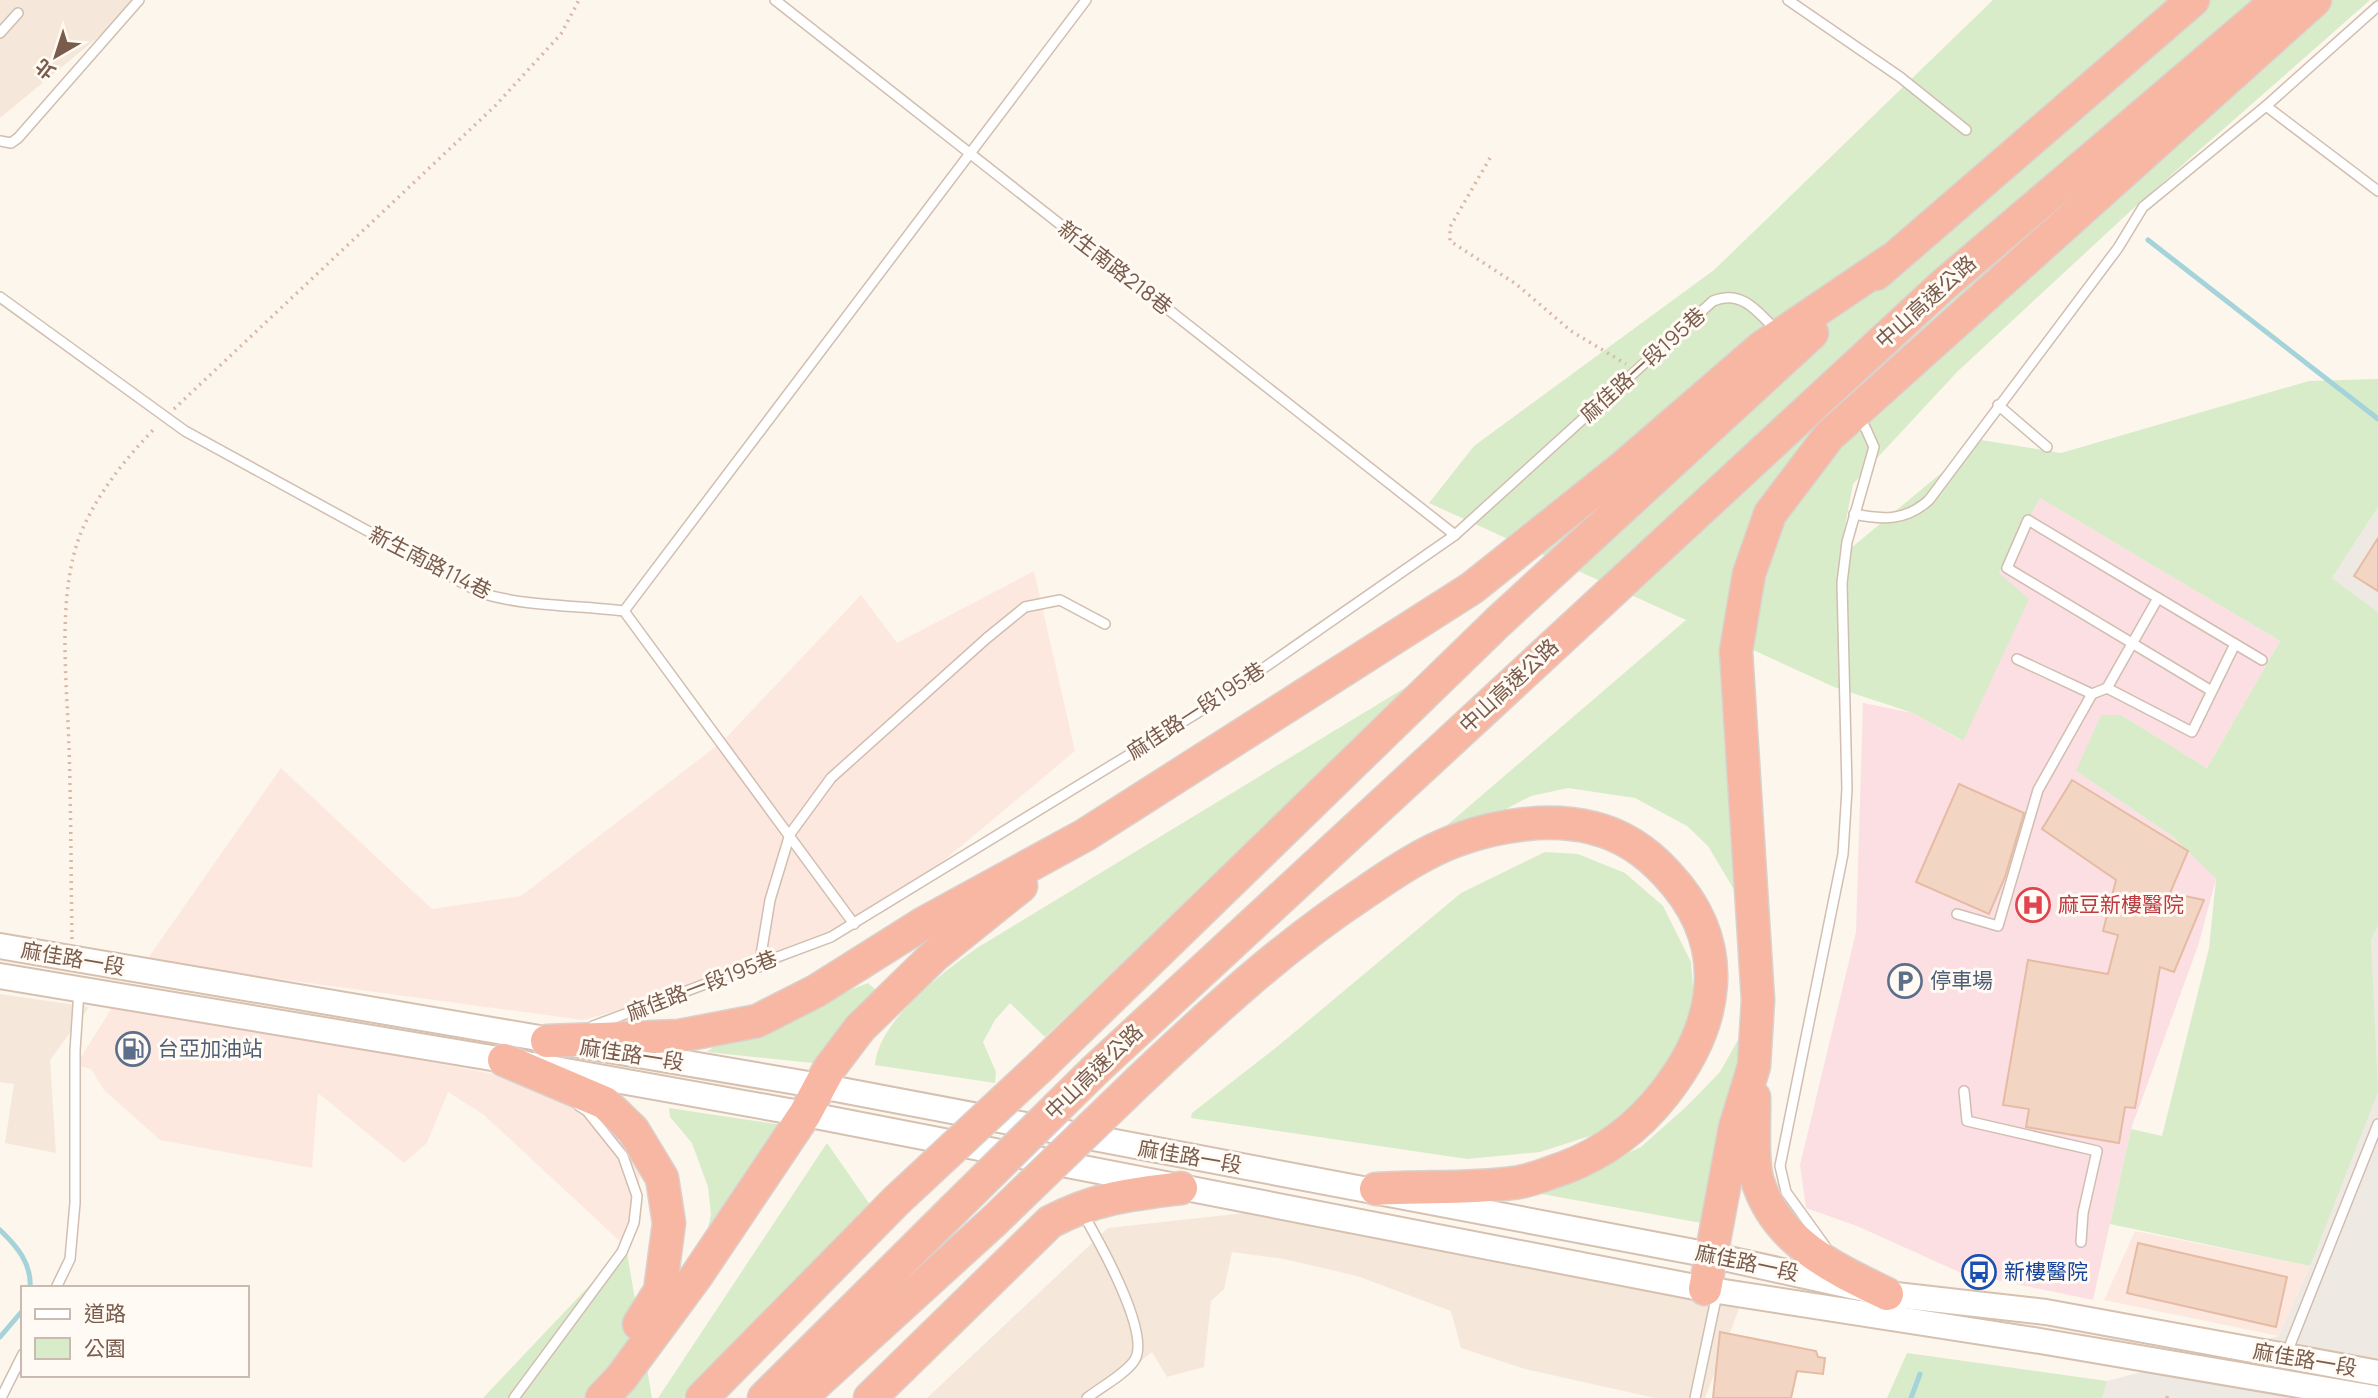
<svg xmlns="http://www.w3.org/2000/svg" width="2378" height="1398" font-family="Manrope,'Noto Sans TC',sans-serif">
	<rect width="100%" height="100%" fill="#fdf6ec"/>
	<!-- residential -->
	<g fill="#f5e8da">
		<path d="M0,0H143L0,118Z"/>
		<path d="M0,994L89,1007L50,1060L56,1153L5,1143L14,1084L0,1082Z"/>
		<path d="M1299,1207L1745,1293L1705,1398H1655L1525,1369L1461,1348L1451,1311L1357,1276L1284,1259L1232,1252L1224,1289L1211,1301L1204,1367L1167,1377L1152,1352L1095,1398H927L1108,1228Z"/>
	</g>
	<!-- commercial -->
	<g fill="#fde8e0">
		<path d="M1034,571L1075,751L881,913L659,999L583,1020L146,961L281,768L432,909L521,896L723,741L861,595L897,643Z"/>
		<path d="M115,1003L542,1083L604,1118L630,1143L640,1173L637,1214L626,1247L484,1115L448,1092L427,1143L404,1163L318,1093L312,1168L160,1140L104,1090L91,1069L76,1065Z"/>
		<path d="M2135,1231L2310,1266L2279,1336L2104,1300Z"/>
	</g>
	<!-- industrial -->
	<g fill="#efe9e4">
		<path d="M2378,507V612L2332,578Z"/>
		<path d="M2378,926V1398H2102L2107,1381L2279,1336L2310,1266L2371,940Z"/>
	</g>
	<!-- medical -->
	<path fill="#fbdfe3" d="M2040,498L2280,641L2207,768L2121,715L2076,771L2172,836L2216,879L2198,946L2131,1129L2093,1300L1959,1272L1857,1226L1806,1208L1800,1165L1856,932L1863,703L1913,713L1962,741L1999,573Z"/>
	<!-- green -->
	<g fill="#d8ecc9">
		<path d="M1993,0H2370L2137,205L1958,371L1853,484L1839,558L1981,440L2061,453L2309,381L2378,379V507L2332,578L2378,612V926L2371,940L2378,1092L2310,1266L2110,1224L2131,1129L2162,1136L2209,948L2216,879L2172,836L2076,771L2101,715H2121L2207,768L2280,641L2040,498L1999,573L2029,599L1963,741L1913,713L1834,687L1740,644L1764,958L1718,1226L1475,1182L1606,1163L1641,1147L1687,1106L1720,1072L1739,1038L1750,982L1736,893L1708,846L1687,826L1635,798L1568,788L1531,796L1403,863L1686,620L1429,503L1474,446L1714,270Z"/>
		<path d="M1426,675L1045,1037L1010,1003L995,1020L983,1042L996,1072L995,1083L875,1065C878,1021 943,972 977,948Z"/>
		<path d="M1545,852L1578,854L1625,873L1663,906L1691,962L1695,1012L1643,1108L1599,1133L1540,1152L1467,1159L1191,1118L1192,1113L1278,1046L1461,893Z"/>
		<path d="M868,983L878,992L841,1066L707,1052L721,1041Z"/>
		<path d="M669,1108L803,1128L706,1238L711,1214L708,1187L692,1143L670,1117Z"/>
		<path d="M827,1143L873,1209L683,1398H658Z"/>
		<path d="M626,1247L652,1398H483Z"/>
		<path d="M1907,1353L2107,1381L2102,1398H1887Z"/>
	</g>
	<g fill="none" stroke-linecap="round" stroke-linejoin="round">
		<!-- stream -->
		<g stroke="#a5d3da" stroke-width="5">
			<path d="M2148,240L2378,419"/>
			<path d="M0,1230C17,1246 32,1264 30,1288"/>
			<path d="M0,1337L23,1310"/>
			<path d="M1911,1398L1920,1374"/>
		</g>
	</g>
	<!-- building -->
	<g fill="#f3d5c3" stroke="#e6bba3" stroke-width="2">
		<path d="M2378,538V591L2354,576Z"/>
		<path d="M2072,780L2188,851L2170,893L2204,900L2174,972L2160,967L2135,1108L2125,1107L2119,1143L2026,1127L2029,1109L2003,1105L2028,960L2108,974L2118,935L2103,931L2116,880L2042,829Z"/>
		<path d="M1959,784L2024,813L2005,877L1989,914L1916,882Z"/>
		<path d="M2138,1243L2287,1277L2276,1327L2127,1293Z"/>
		<path d="M1720,1332L1816,1351L1818,1357L1825,1358L1823,1374L1797,1371L1791,1398H1713Z"/>
	</g>
	<g fill="none" stroke-linecap="round" stroke-linejoin="round">
		<!-- lane casing -->
		<g stroke="#d1beb0" stroke-width="12">
			<g id="lane">
				<path d="M775,0L1455,535"/>
				<path d="M1788,0L1900,77L1966,130"/>
				<path d="M0,33L18,13"/>
				<path d="M2266,106L2378,191"/>
				<path d="M0,141L11,143L18,138L139,0"/>
				<path d="M0,297L185,431L481,593C526,607 577,605 624,611L854,924"/>
				<path d="M1998,405L2047,447"/>
				<path d="M1854,514C1883,520 1906,521 1929,500L2118,248L2143,207L2266,106L2378,6"/>
				<path d="M2158,598L2028,520L2007,568L2210,690"/>
				<path d="M624,611L1086,0"/>
				<path d="M2017,659L2092,694L2107,688L2192,732L2235,644"/>
				<path d="M2107,688L2158,598L2262,660"/>
				<path d="M1957,914L1998,926L2038,790L2092,694"/>
				<path d="M759,967L770,900L790,834L831,778L987,638L1025,607L1060,600L1105,624"/>
				<path d="M593,1026L831,937L1212,704L1455,535L1713,301C1739,290 1755,308 1772,326"/>
				<path d="M1964,1091L1967,1121L2097,1151L2083,1213L2081,1242"/>
				<path d="M1082,1212C1097,1238 1153,1335 1134,1361C1124,1375 1101,1387 1087,1398"/>
				<path d="M1825,1246L1786,1192L1780,1166L1843,854L1847,789L1842,583L1847,542L1874,447L1865,427"/>
				<path d="M56,1288L70,1259L75,1203V1051L79,990"/>
				<path d="M2286,1355L2378,1124"/>
				<path d="M1,1398L23,1354"/>
				<path d="M514,1398L622,1252L634,1223L637,1196L623,1156L587,1111L579,1106"/>
				<path d="M1695,1398L1717,1294"/>
			</g>
		</g>
		<!-- secondary casing -->
		<g stroke="#d6c0b0" stroke-width="28">
			<g id="secondary">
				<path d="M0,946L820,1086L1710,1255L1887,1294L2046,1312L2378,1373"/>
				<path d="M0,976L504,1060L805,1114L1705,1289L2040,1341L2375,1398"/>
			</g>
		</g>
		<!-- highway casing -->
		<g stroke="#dad1cd" stroke-width="35">
			<g id="highway">
				<path d="M1876,274L2193,0"/>
				<path d="M547,1041L679,1036L757,1021L816,991L924,923L1085,835L1472,588L1622,468L1761,348L1891,260"/>
				<path d="M504,1060L605,1103L633,1130L662,1178L669,1223L660,1291L639,1324"/>
				<path d="M1042,1065L1498,622L1812,333"/>
				<path d="M1095,1070L1942,286L2278,0"/>
				<path d="M1140,1080C1211,1013 1282,947 1364,893C1393,873 1424,852 1457,840C1498,825 1550,817 1593,828C1622,835 1647,852 1667,874C1733,944 1719,1024 1664,1094C1638,1127 1604,1153 1564,1168C1548,1173 1529,1182 1513,1183C1468,1189 1421,1186 1376,1189"/>
				<path d="M1754,1097C1755,1122 1751,1154 1757,1179C1775,1241 1833,1268 1887,1294"/>
				<path d="M1705,1289L1735,1128L1754,1066L1758,1000L1736,651L1749,574L1770,514L1829,436L2315,0"/>
				<path d="M602,1398L621,1378L697,1275L805,1114L829,1069L860,1028L935,955L1021,886"/>
				<path d="M702,1398L897,1200"/>
				<path d="M764,1398L952,1211"/>
				<path d="M800,1398L994,1221"/>
				<path d="M870,1398L1050,1222C1095,1198 1131,1194 1181,1188"/>
			</g>
		</g>
		<!-- path -->
		<g stroke="#d9b8a5" stroke-width="3.5" stroke-dasharray="2 5" stroke-linecap="butt">
			<path d="M1490,158L1450,227V241L1516,284L1571,331L1626,364"/>
			<path d="M174,409L495,106L561,34L579,0"/>
			<path d="M72,939C71,875 71,811 69,747C67,681 56,592 82,530C100,490 126,458 156,427"/>
			<path d="M2167,1398L2168,1394"/>
		</g>
		<!-- lane -->
		<use href="#lane" stroke="#fff" stroke-width="9"/>
		<!-- secondary -->
		<use href="#secondary" stroke="#fff" stroke-width="24"/>
		<!-- highway -->
		<use href="#highway" stroke="#f7b7a3" stroke-width="32"/>
		<!-- highway-bridge casing -->
		<g stroke="#dad1cd" stroke-width="35" stroke-linecap="butt">
			<g id="highway-bridge">
				<path d="M897,1200L1042,1065"/>
				<path d="M952,1211L1095,1070"/>
				<path d="M994,1221L1140,1080"/>
			</g>
		</g>
		<!-- highway-bridge -->
		<use href="#highway-bridge" stroke="#f7b7a3" stroke-width="32"/>
	</g>
	<!-- icons -->
	<defs>
		<g id="hospital-ring" transform="scale(1.75)"><circle r="9.5" fill="#fffaf3" stroke="#e0444e" stroke-width="1.5"/><path d="M-5-5h3v3.5h4V-5h3V5h-3V1.5h-4V5h-3Z" fill="#e0444e"/></g>
		<g id="parking-ring" transform="scale(1.75)"><circle r="9.5" fill="#fffaf3" stroke="#5c6f8a" stroke-width="1.5"/><path d="M-3.5-5.5H1a3.5 3.5 0 0 1 0 7H-1V5.5H-3.5ZM-1-3.4V-.6H.8a1.4 1.4 0 0 0 0-2.8Z" fill="#5c6f8a"/></g>
		<g id="fuel-ring" transform="scale(1.75)"><circle r="9.5" fill="#fffaf3" stroke="#5c6f8a" stroke-width="1.5"/><path d="M-5.5-6h7V0h2V4h1.3V-2.5L3-4.5l.8-.8L6-3V5H2.5V1h-1V6h-7ZM-4.2-4.7v3.2H.2V-4.7Z" fill="#5c6f8a"/></g>
		<g id="bus-ring" transform="scale(1.75)"><circle r="9.5" fill="#fffaf3" stroke="#1a4fb4" stroke-width="1.5"/><path d="M-5-6H5V4H4V6H2V4H-2V6H-4V4H-5ZM-3.5-4V0h7V-4ZM-3.5 1.2v1.5H-2V1.2ZM2 1.2v1.5H3.5V1.2Z" fill="#1a4fb4"/></g>
	</defs>
	<g fill-rule="evenodd">
		<use href="#hospital-ring" x="2033" y="905"/>
		<use href="#parking-ring" x="1905" y="981"/>
		<use href="#fuel-ring" x="133" y="1049"/>
		<use href="#bus-ring" x="1979" y="1272"/>
	</g>
	<g text-anchor="middle" stroke-width="6" stroke-linejoin="round" paint-order="stroke">
		<!-- street labels -->
		<g font-size="21" fill="#7a5c4d" stroke="#fffaf3">
			<text transform="translate(1115 268) rotate(38)" y="7">新生南路218巷</text>
			<text transform="translate(1926 302) rotate(-42)" y="7">中山高速公路</text>
			<text transform="translate(1643 365) rotate(-42)" y="7">麻佳路一段195巷</text>
			<text transform="translate(430 563) rotate(27)" y="7">新生南路114巷</text>
			<text transform="translate(1509 686) rotate(-43)" y="7">中山高速公路</text>
			<text transform="translate(1196 711) rotate(-33)" y="7">麻佳路一段195巷</text>
			<text transform="translate(73 959) rotate(10)" y="7">麻佳路一段</text>
			<text transform="translate(702 986) rotate(-21)" y="7">麻佳路一段195巷</text>
			<text transform="translate(632 1055) rotate(9)" y="7">麻佳路一段</text>
			<text transform="translate(1094 1072) rotate(-44)" y="7">中山高速公路</text>
			<text transform="translate(1190 1157) rotate(10)" y="7">麻佳路一段</text>
			<text transform="translate(1747 1263) rotate(12)" y="7">麻佳路一段</text>
			<text transform="translate(2305 1360) rotate(10)" y="7">麻佳路一段</text>
		</g>
		<!-- health labels -->
		<g font-size="21" fill="#be3a42" stroke="#fffaf3" text-anchor="start">
			<text x="2058" y="912">麻豆新樓醫院</text>
		</g>
		<!-- service labels -->
		<g font-size="21" fill="#4e5e75" stroke="#fffaf3" text-anchor="start">
			<text x="1930" y="988">停車場</text>
			<text x="158" y="1056">台亞加油站</text>
		</g>
		<!-- transit labels -->
		<g font-size="21" fill="#164399" stroke="#fffaf3" text-anchor="start">
			<text x="2004" y="1279">新樓醫院</text>
		</g>
	</g>
	<!-- legend -->
	<rect x="21" y="1286" width="228" height="91" fill="#fffaf3" stroke="#cabbb1" stroke-width="2"/>
	<rect x="35" y="1309" width="35" height="10" fill="#ffffff" stroke="#cabbb1" stroke-width="2"/>
	<text x="84" y="1321" font-size="21" fill="#7a5c4d">道路</text>
	<rect x="35" y="1338" width="35" height="21" fill="#d8ecc9" stroke="#cabbb1" stroke-width="2"/>
	<text x="84" y="1356" font-size="21" fill="#7a5c4d">公園</text>
	<!-- north arrow -->
	<g transform="translate(56 56) rotate(219)" stroke="#fffaf3" stroke-width="5" paint-order="stroke">
	<path d="M0-5L12 26L0 18L-12 26Z" fill="#7a5c4d"/>
	<text y="-10" font-size="19" font-weight="bold" text-anchor="middle" fill="#7a5c4d">北</text>
	</g>
</svg>
